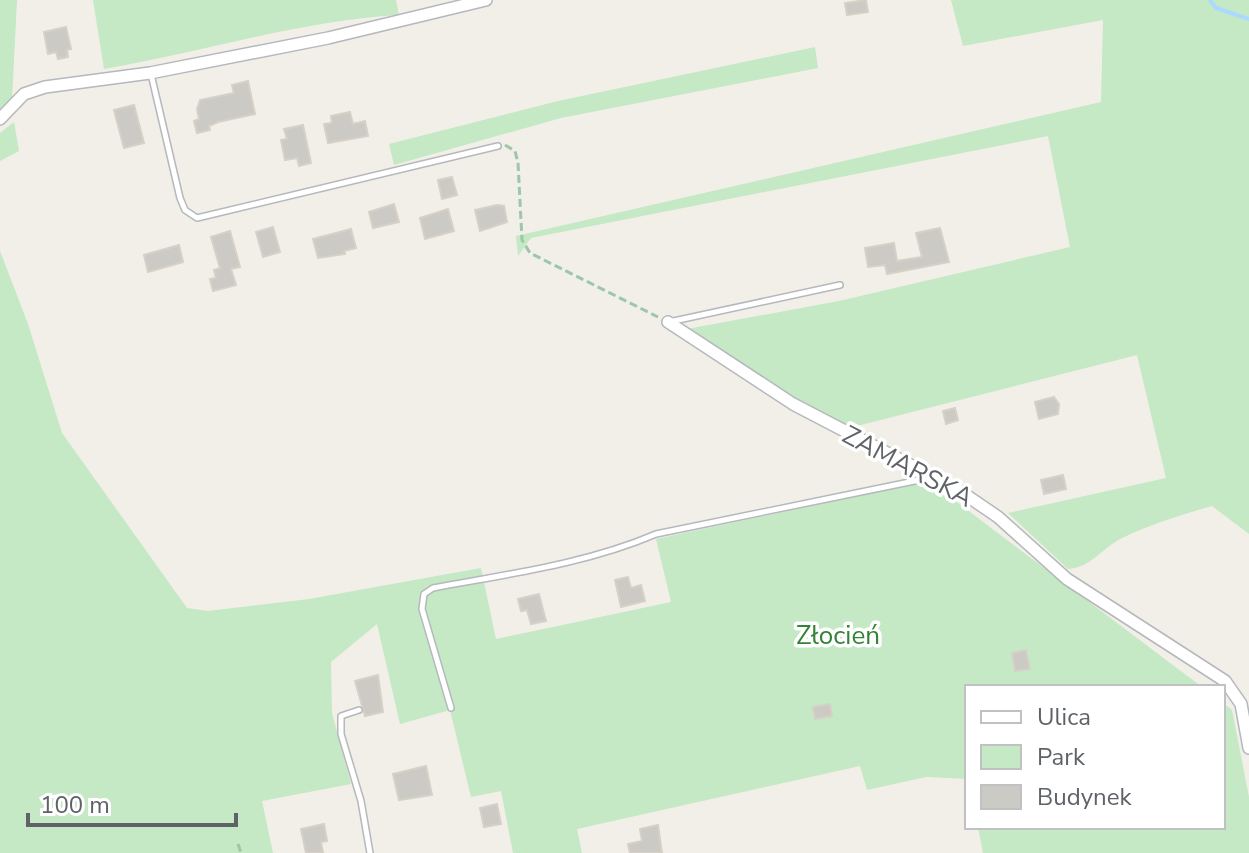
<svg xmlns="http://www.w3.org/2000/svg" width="1249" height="853" font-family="'Nunito Sans',sans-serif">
	<rect width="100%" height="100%" fill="#f1efe8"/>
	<!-- green -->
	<g fill="#c5e8c5">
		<path d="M0,0H17L12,100L0,112Z"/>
		<path d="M93,0H396L399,15C299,21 202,52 104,69Z"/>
		<path d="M951,0H1249V534L1212,506C1180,515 1152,524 1122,538C1102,548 1090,568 1068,569L1008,513L1166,478L1137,355L849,428L798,402L687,329L839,301L1070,247L1048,136L531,238L518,256L516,236L1101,102L1103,20L963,46Z"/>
		<path d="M815,47L818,68L561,118L394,165L389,144L558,101Z"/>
		<path d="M14,122L19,151L0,161V133Z"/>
		<path d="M0,251L28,324L62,433L187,608L208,611L309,599L481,568L496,639L671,602L656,539L929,481L1202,687H967V779L926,777L867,790L860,766L577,829L582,853H513L501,791L471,797L450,710L400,724L377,624L331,662L332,713L351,784L262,801L273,853H0Z"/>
		<path d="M1223,703L1232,710L1249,797V853H983L978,827H1223Z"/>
	</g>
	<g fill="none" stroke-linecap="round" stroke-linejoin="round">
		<!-- stream -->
		<path stroke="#aadaff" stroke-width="4" d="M1210,0L1216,8L1249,19"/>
	</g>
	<!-- building -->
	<g fill="#cccac5" stroke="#d6d1c6" stroke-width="2">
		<path d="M866,0L868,12L847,15L845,3Z"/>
		<path d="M66,27L71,49L67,50L68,57L58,59L56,52L48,54L44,32Z"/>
		<path d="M248,81L255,114L218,122L209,126L210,130L197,133L194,121L199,119L197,109L200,100L234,93L232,85Z"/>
		<path d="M134,105L144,143L124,148L114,110Z"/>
		<path d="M350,112L353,124L365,121L368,136L328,143L324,124L332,123L331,116Z"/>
		<path d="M303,125L311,163L299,166L297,158L285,160L281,140L287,139L284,129Z"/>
		<path d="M452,177L457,195L442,199L438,180Z"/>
		<path d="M394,204L399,222L373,228L369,212Z"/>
		<path d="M497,205L504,206L507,222L480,231L475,210Z"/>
		<path d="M448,209L454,231L425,239L420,218Z"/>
		<path d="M273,227L280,252L263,257L256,232Z"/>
		<path d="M940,228L949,262L887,274L885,265L868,267L865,248L894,243L897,261L922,257L916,233Z"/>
		<path d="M351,229L356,248L344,251L345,254L318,258L313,239Z"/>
		<path d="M230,231L240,267L231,269L236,285L213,291L210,279L216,278L214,270L220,268L211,237Z"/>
		<path d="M179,245L183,262L148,272L144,255Z"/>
		<path d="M1054,397L1059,404L1058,414L1039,419L1035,402Z"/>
		<path d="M955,408L958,420L946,424L943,411Z"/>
		<path d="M1063,475L1066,489L1044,494L1041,480Z"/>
		<path d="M628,577L631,588L641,585L645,601L621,607L615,580Z"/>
		<path d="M539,594L546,621L531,624L527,610L521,611L518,599Z"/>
		<path d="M1026,650L1030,669L1015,671L1012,653Z"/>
		<path d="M378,675L383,712L365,716L355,681Z"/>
		<path d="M830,704L832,716L815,719L813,707Z"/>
		<path d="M426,766L432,795L399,800L393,774Z"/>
		<path d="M497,804L501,824L484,827L480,808Z"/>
		<path d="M324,824L327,841L321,842L323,853H306L301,829Z"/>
		<path d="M658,825L662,853H630L628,844L642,841L640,829Z"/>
	</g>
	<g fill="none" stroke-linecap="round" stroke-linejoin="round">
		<!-- lane casing -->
		<g stroke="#b5b8bc" stroke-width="8">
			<g id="lane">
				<path d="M151,74L180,198L185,210L197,218L498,146"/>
				<path d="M669,322L840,285"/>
				<path d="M451,708L422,609L424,594L433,588C508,574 586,564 656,534L929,478"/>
				<path d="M359,710L341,716V734L361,801L370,853"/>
			</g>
		</g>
		<!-- street casing -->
		<g stroke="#b5b8bc" stroke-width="14">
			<g id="street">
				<path d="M0,119L24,94L45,87L150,73L328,38L486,0"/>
				<path d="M668,322L793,404L960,491L998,517L1067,579L1225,681L1241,704L1249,748"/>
			</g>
		</g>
		<!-- path -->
		<g stroke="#9cc7a9" stroke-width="3" stroke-dasharray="8 4" stroke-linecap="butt">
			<path d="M505,145L515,151L518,163L522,240L530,253L658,317"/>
			<path d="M238,844L241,853"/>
		</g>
		<!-- lane -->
		<use href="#lane" stroke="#fff" stroke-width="5"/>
		<!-- street -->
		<use href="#street" stroke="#fff" stroke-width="11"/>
	</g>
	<g text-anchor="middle" stroke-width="7" stroke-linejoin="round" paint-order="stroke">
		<!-- street labels -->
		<g font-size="26" fill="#5f6368" stroke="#fff">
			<text transform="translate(908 466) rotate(28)" y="9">ZAMARSKA</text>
		</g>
		<!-- park labels -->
		<g font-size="26" fill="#348238" stroke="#fff">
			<text x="838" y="644">Złocień</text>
		</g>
	</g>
	<!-- legend -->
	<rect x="965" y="685" width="260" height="144" fill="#ffffff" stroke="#bfc1c3" stroke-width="2"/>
	<rect x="981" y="711" width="40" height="12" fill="#ffffff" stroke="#bfc1c3" stroke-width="2"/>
	<text x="1037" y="725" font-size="24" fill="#5f6368">Ulica</text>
	<rect x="981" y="745" width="40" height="24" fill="#c5e8c5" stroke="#bfc1c3" stroke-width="2"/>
	<text x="1037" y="765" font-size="24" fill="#5f6368">Park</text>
	<rect x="981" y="785" width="40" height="24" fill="#cccac5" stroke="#bfc1c3" stroke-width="2"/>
	<text x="1037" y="805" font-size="24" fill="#5f6368">Budynek</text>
	<!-- scale -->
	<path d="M28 813v12h208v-12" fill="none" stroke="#5f6368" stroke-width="4"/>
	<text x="40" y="813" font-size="24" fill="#5f6368" stroke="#ffffff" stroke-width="6" paint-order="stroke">100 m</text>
</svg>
